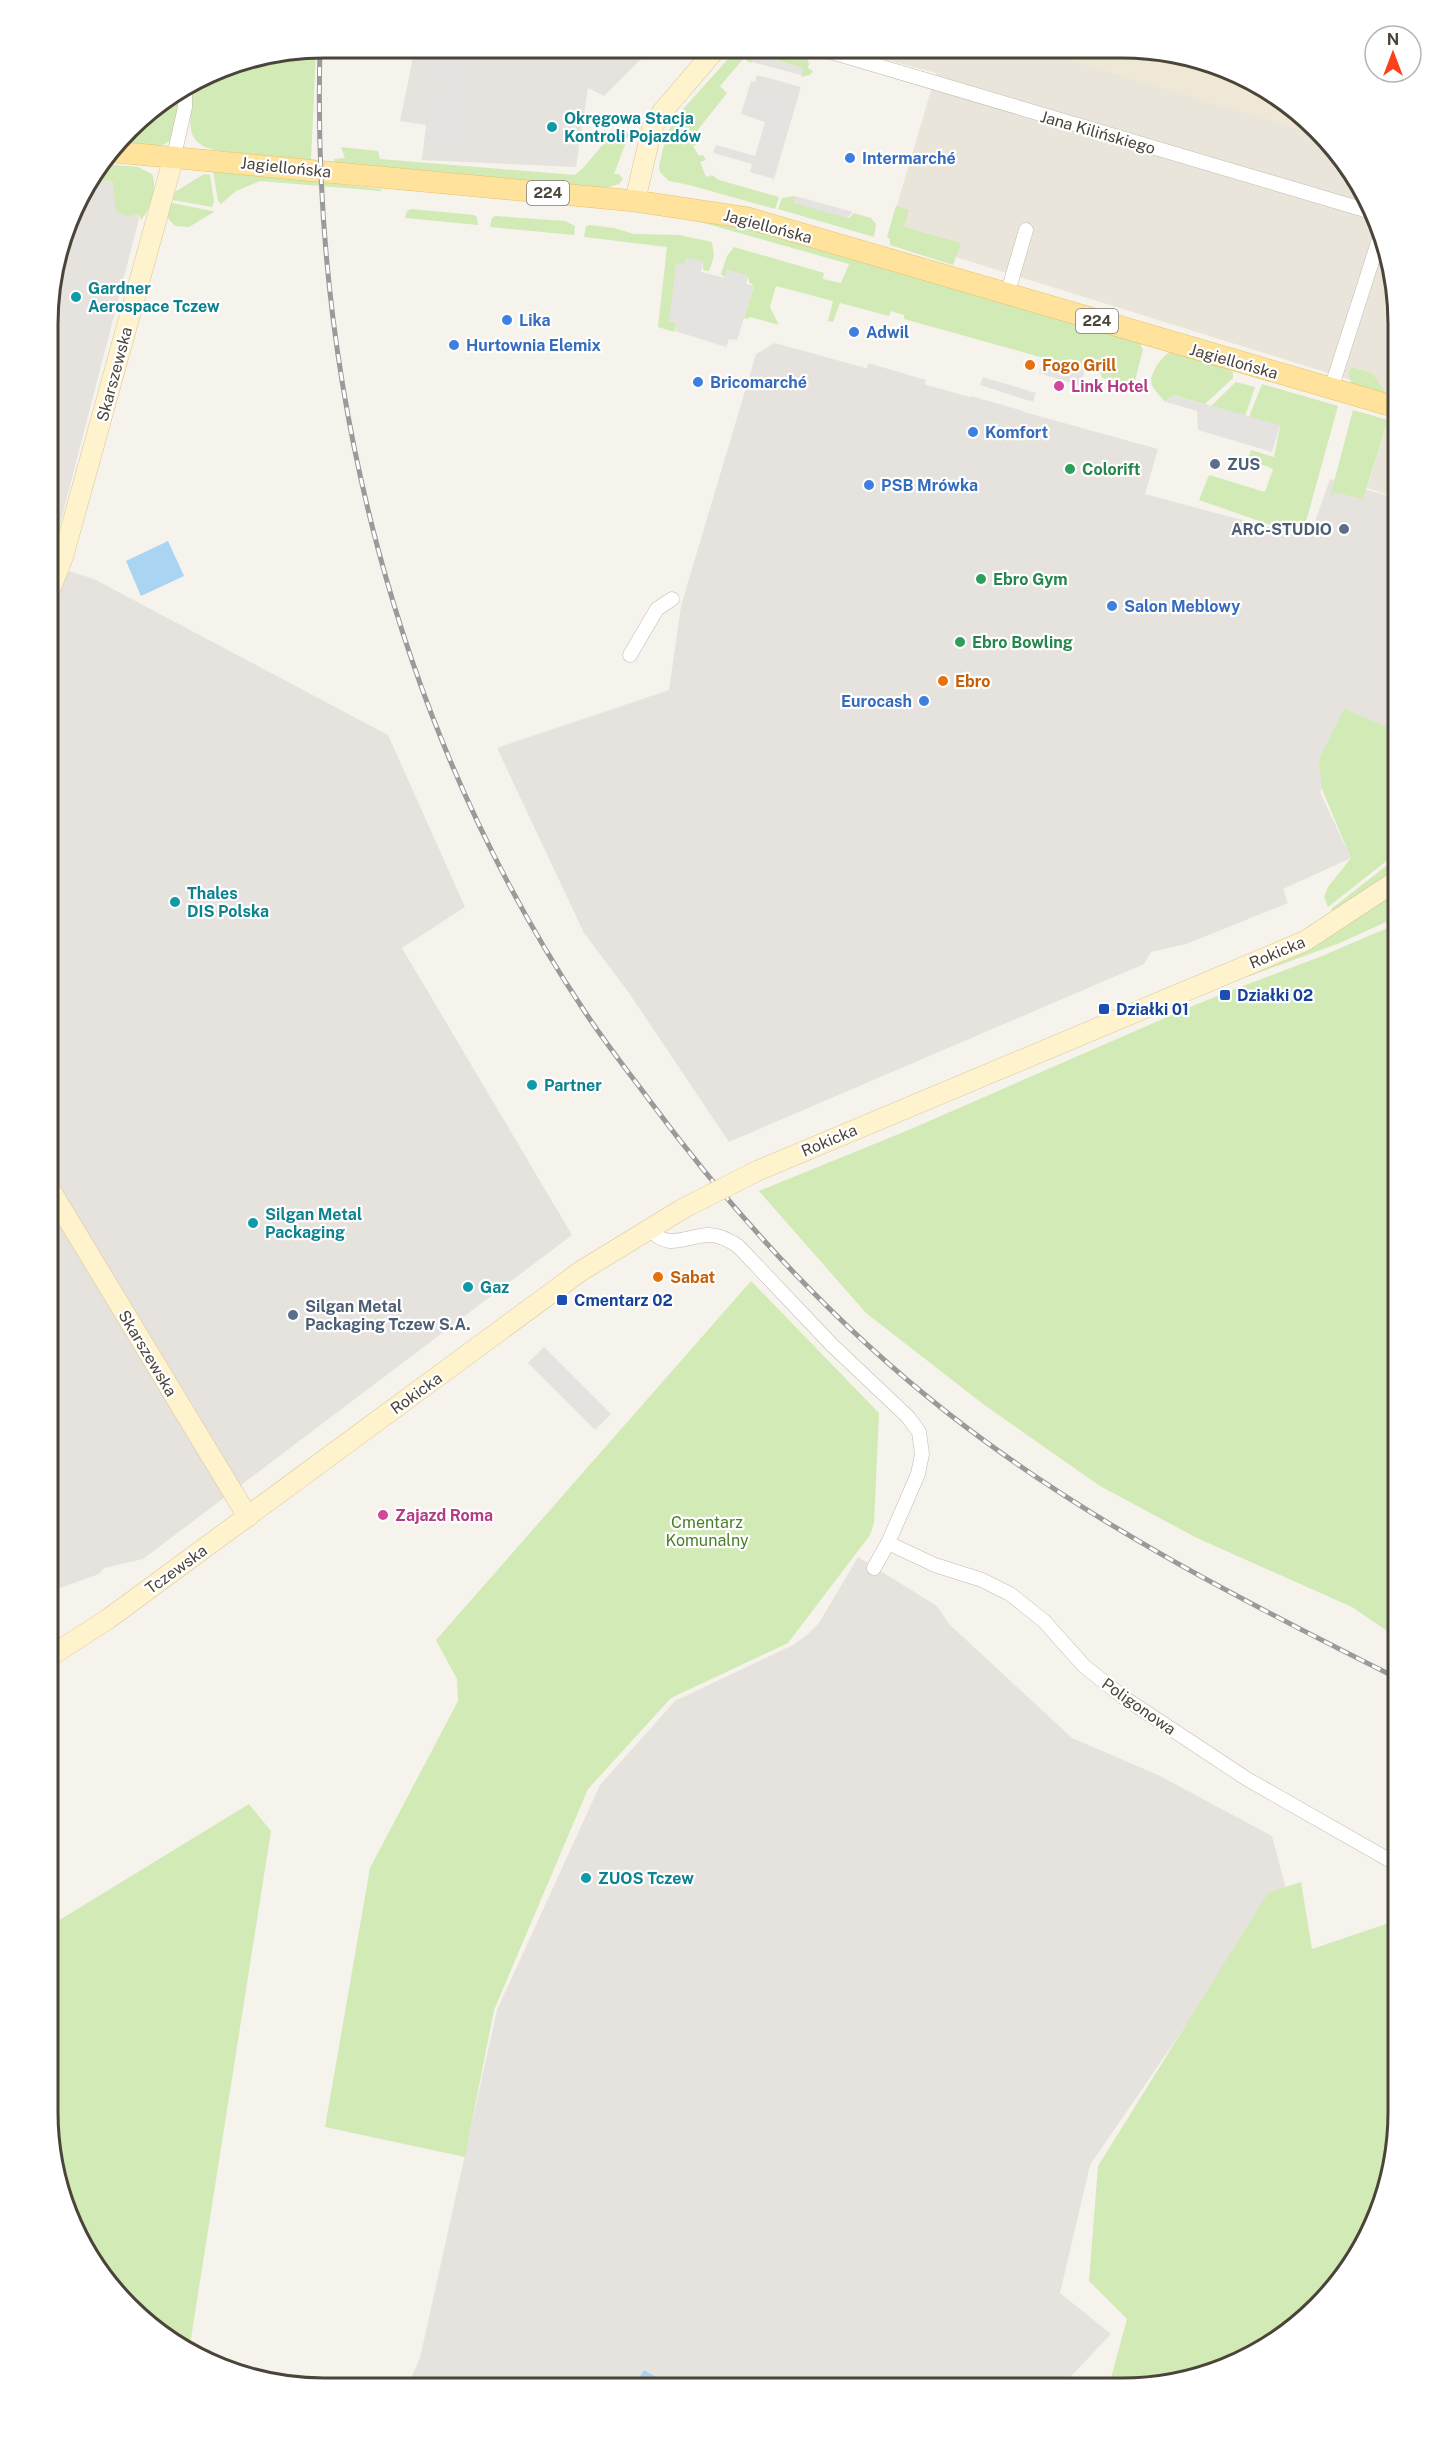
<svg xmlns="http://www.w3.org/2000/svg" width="1447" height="2437" font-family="'Public Sans',sans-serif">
	<rect width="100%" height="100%" fill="#f6f3ec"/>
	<!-- residential -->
	<g fill="#eae5da">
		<path d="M849,50H1159L1229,69L1291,105L1342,156L1378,219L1399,325V395L888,236L936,73Z"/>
		<path d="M1389,417L1399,420V498L1367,488Z"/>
	</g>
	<!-- industrial -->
	<g fill="#e6e2dd">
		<path d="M415,48L651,49L604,96L588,88L576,167L422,160L426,125L400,121Z"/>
		<path d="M94,180L134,185L139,219L50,563V289L77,202Z"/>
		<path d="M775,343L1158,449L1145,494L1309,538L1330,479L1399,499V732L1355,717L1320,792L1351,858L1283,889L1288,903L1186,944L1151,952L1144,964L729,1142L629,993L584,933L497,748L669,690L681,606L756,354Z"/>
		<path d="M50,565L94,579L388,735L465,907L402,948L572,1235L143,1559L104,1568L99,1574L49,1592Z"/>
		<path d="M858,1557L937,1606L949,1624L1072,1738L1158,1775L1272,1836L1287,1893L1208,1993L1090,2165L1060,2293L1111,2334L1059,2389L407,2387L420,2358L497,2010L600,1785L675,1701L795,1644L808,1634L819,1623Z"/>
	</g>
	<!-- education -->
	<path fill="#efe8d6" d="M1036,50H1159L1229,69L1291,105L1321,136Z"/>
	<!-- green -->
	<g fill="#d2eab5">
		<path d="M737,49H779L807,59L809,64L808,68L813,71L810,75L801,77L802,68L754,53L752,62L750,63L744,58L720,86L727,93L697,131L700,143L693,146L699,156L703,155L706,160L700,162L706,177L712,175L719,180L779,197L775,209L689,185L669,181L660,172L659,166L666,136L676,117Z"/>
		<path d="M316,50L311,160L219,151C178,144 193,116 193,85L219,69Z"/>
		<path d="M180,94C174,149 176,148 121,145L142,117Z"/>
		<path d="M625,132L629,134L614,174H619L623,179L619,184L605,188L335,163L334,159L345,158L341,147L378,151L380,159L575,175L584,167L610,136Z"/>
		<path d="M105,164L138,167L152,174C158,187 150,210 141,220L139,215L131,214L129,218L116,211L113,182L94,180Z"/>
		<path d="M213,170L381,189V191L260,181L236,191L221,204L218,201Z"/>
		<path d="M204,174L210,175L214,201L212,207L173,200L175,192Z"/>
		<path d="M795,196V203L849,218L854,213L871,218L876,224L874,237L778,209L782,198Z"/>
		<path d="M167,202L212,211L214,212L189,227L175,226L166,216Z"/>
		<path d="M896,206L909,210L904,227L961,243L953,265L890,245V239L887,237Z"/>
		<path d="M411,209L474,215L477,217L478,225L405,218L407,211Z"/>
		<path d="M495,216L565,221L575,226L574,235L490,227L492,218Z"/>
		<path d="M693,220L743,224L1140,343L1143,350L1134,384L1127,385L1102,378L1101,374L904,319V315L891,311L889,316L840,303L833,322L828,321L833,301L776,286L770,307L779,325L750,317L748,319L744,318L754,286L749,282L748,276L727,270L725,278L721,274L727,256L734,247L824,273L823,279L841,283L849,264Z"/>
		<path d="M589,225L614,228L634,234L679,235L712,242L714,256L709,271L703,270V261L669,321L677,323L674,332L658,327L667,247L584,237L586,226Z"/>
		<path d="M1170,352L1200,358L1233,372V378L1205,404L1173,395L1165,402C1161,397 1155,391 1152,385C1148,375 1162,356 1170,352Z"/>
		<path d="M1351,367L1372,373L1386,393L1370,392L1352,385L1349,377Z"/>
		<path d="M1236,382L1255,387L1245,416L1211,406Z"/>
		<path d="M1262,384L1338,406L1302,536L1199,500L1209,475L1265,492L1273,469L1248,459L1251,450L1274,457L1280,427L1249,417Z"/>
		<path d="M1353,410L1388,420L1363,499L1334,492L1332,498L1330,497Z"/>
		<path d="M1344,709L1399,732V851L1328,907L1324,897L1328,887L1351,858L1322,789L1319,759Z"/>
		<path d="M1399,856V868L1345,910L1333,912L1331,909Z"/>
		<path d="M1399,888V916L1340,943L1247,977Z"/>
		<path d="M1399,923V1639L1352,1607L1197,1538L1100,1486L983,1404L866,1313L759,1191L911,1129L1190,1007L1220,995L1222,997L1228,995L1227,992L1322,956Z"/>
		<path d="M751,1281L879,1413L874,1523L870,1535L788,1643L671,1698L588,1789L494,2010L465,2157L325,2127L370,1868L458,1701L457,1679L436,1640Z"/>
		<path d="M249,1804L271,1831L189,2351L156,2332L105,2281L69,2218L48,2112V1927Z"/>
		<path d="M1301,1882L1312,1949L1398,1920V2131L1378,2218L1342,2281L1291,2332L1228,2368L1123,2389H1108L1127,2319L1089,2281L1098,2166L1268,1893Z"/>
	</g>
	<!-- parking -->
	<g fill="#e5e3e0">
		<path d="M421,48H479L462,147L424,143L434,89L414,84Z"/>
		<path d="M754,54L803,68L801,75L752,62Z"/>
		<path d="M499,71L580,89L579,99L496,82Z"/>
		<path d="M757,75L801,87L774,179L750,172L752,164L713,153L716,145L755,156L765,122L741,114L751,81L755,82Z"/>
		<path d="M795,196L853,212L847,218L794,203Z"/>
		<path d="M687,258L703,261L701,272L725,278L727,269L748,276L746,284L754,286L737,340L729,339L726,347L675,331L677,323L669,321L676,264L684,263Z"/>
		<path d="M1044,357L1085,370L1080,386L1039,373Z"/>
		<path d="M868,363L926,380L924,389L866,371Z"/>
		<path d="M983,377L1036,393L1033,402L980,385Z"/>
		<path d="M1173,395L1280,425L1272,452L1198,430L1197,411L1166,402Z"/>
		<path d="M971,396L1023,411L1020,419L969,403Z"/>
		<path d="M920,453L929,455L912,514L903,511Z"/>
		<path d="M544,1347L611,1414L595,1430L528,1363Z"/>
	</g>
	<!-- water -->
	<g fill="#a9d4f2">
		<path d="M168,541L184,576L141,596L126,561Z"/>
		<path d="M644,2370L673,2387L672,2388H633Z"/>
	</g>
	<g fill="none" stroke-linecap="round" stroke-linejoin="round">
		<!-- street casing -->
		<g stroke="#c2bbae" stroke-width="15">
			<g id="street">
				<path d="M821,49L1375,213"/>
				<path d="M174,156L185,107V90"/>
				<path d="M1007,295L1026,230"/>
				<path d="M1331,389L1381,233"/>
				<path d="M630,655L657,609L672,599"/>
				<path d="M649,1228C667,1251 683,1237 707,1235C718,1234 729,1240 738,1246L832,1345L908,1417L919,1432L922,1454L918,1474L888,1543L874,1568"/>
				<path d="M888,1543L935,1565L982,1580L1010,1594L1044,1621L1084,1666L1123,1697L1247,1779L1398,1865"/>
			</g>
		</g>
		<!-- secondary casing -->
		<g stroke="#d6c79b" stroke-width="21">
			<g id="secondary">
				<path d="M635,201L652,128L662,112L716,49"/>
				<path d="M50,590L63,557L174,156"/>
				<path d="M757,1171L1305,941L1399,879"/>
				<path d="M49,1188L248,1517"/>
				<path d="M49,1657L108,1619L581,1271L684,1208"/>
			</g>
		</g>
		<!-- primary casing -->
		<g stroke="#e6c16a" stroke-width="22">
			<path id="primary" d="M115,152L635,201L748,218L1399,408"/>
		</g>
		<!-- street -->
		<use href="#street" stroke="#fff" stroke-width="14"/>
		<!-- secondary -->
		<use href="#secondary" stroke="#fff3cd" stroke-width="20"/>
		<!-- primary -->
		<use href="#primary" stroke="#ffe39c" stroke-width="21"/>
		<!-- rail casing -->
		<g stroke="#9a9a9a" stroke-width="5">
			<path id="rail" d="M320,49C311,386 397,730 585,1012C604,1041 626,1069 647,1097C734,1215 833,1323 949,1414C1086,1521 1243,1601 1399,1679"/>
		</g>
		<!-- rail -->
		<use href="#rail" stroke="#fff" stroke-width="3" stroke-dasharray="9" stroke-linecap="butt"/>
		<!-- secondary-bridge casing -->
		<g stroke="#d6c79b" stroke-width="21" stroke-linecap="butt">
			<path id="secondary-bridge" d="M684,1208L757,1171"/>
		</g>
		<!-- secondary-bridge -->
		<use href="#secondary-bridge" stroke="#fff3cd" stroke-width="20"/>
	</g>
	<!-- markers -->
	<g fill="#0f9aa8" stroke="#fff" stroke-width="2">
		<circle cx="552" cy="127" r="6"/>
		<circle cx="76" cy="297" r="6"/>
		<circle cx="175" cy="902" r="6"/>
		<circle cx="532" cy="1085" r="6"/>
		<circle cx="253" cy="1223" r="6"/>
		<circle cx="468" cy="1287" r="6"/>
		<circle cx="586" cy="1878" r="6"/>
	</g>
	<g fill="#3f7fe0" stroke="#fff" stroke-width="2">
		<circle cx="850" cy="158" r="6"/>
		<circle cx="507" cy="320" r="6"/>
		<circle cx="854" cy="332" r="6"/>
		<circle cx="454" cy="345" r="6"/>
		<circle cx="698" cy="382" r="6"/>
		<circle cx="973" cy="432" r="6"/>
		<circle cx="869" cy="485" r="6"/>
		<circle cx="1112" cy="606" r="6"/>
		<circle cx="924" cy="701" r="6"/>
	</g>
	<g fill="#e8710a" stroke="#fff" stroke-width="2">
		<circle cx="1030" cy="365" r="6"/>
		<circle cx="943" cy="681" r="6"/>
		<circle cx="658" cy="1277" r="6"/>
	</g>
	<g fill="#d1479c" stroke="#fff" stroke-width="2">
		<circle cx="1059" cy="386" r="6"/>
		<circle cx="383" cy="1515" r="6"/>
	</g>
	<g fill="#5c6f8a" stroke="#fff" stroke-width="2">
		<circle cx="1215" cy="464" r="6"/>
		<circle cx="1344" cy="529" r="6"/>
		<circle cx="293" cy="1315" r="6"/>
	</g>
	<g fill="#2e9e5b" stroke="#fff" stroke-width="2">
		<circle cx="1070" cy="469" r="6"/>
		<circle cx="981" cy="579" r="6"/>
		<circle cx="960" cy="642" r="6"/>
	</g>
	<g fill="#1a4fb4" stroke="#fff" stroke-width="2">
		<rect x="1219" y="989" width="12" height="12" rx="3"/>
		<rect x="1098" y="1003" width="12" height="12" rx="3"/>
		<rect x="556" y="1294" width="12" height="12" rx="3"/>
	</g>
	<g text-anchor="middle" stroke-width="4.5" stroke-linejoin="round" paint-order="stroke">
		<!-- shield labels -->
		<g fill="#fff" stroke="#817c74" stroke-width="1.5">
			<rect x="527" y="181" width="42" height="24" rx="4.5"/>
			<rect x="1076" y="309" width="42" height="24" rx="4.5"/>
		</g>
		<g font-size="15" font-weight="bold" fill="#4b4439">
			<text x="548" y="198">224</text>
			<text x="1097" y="326">224</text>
		</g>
		<!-- culture labels -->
		<g font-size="16" font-weight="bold" fill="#0d838f" stroke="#fff" text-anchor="start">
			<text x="564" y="124">Okręgowa Stacja<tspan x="564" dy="18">Kontroli Pojazdów</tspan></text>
			<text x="88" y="294">Gardner<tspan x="88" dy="18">Aerospace Tczew</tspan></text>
			<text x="187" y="899">Thales<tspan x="187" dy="18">DIS Polska</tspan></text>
			<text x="544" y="1091">Partner</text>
			<text x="265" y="1220">Silgan Metal<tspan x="265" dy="18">Packaging</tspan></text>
			<text x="480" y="1293">Gaz</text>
			<text x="598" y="1884">ZUOS Tczew</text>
		</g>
		<!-- street labels -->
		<g font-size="16" fill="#4b4439" stroke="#fff">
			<text transform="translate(1098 132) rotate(16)" y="6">Jana Kilińskiego</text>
			<text transform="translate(286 167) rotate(6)" y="6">Jagiellońska</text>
			<text transform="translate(768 226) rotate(15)" y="6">Jagiellońska</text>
			<text transform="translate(1234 361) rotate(16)" y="6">Jagiellońska</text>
			<text transform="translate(114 374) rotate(-75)" y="6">Skarszewska</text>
			<text transform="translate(1277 952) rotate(-23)" y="6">Rokicka</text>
			<text transform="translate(829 1140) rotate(-23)" y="6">Rokicka</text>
			<text transform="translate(148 1353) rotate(59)" y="6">Skarszewska</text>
			<text transform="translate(416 1393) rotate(-36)" y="6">Rokicka</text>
			<text transform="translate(176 1569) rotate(-36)" y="6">Tczewska</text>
			<text transform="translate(1139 1706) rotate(35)" y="6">Poligonowa</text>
		</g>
		<!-- shop labels -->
		<g font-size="16" font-weight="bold" fill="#366cbe" stroke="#fff" text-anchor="start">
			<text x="862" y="164">Intermarché</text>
			<text x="519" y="326">Lika</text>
			<text x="866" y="338">Adwil</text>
			<text x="466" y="351">Hurtownia Elemix</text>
			<text x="710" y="388">Bricomarché</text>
			<text x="985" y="438">Komfort</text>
			<text x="881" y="491">PSB Mrówka</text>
			<text x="1124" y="612">Salon Meblowy</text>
			<text x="912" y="707" text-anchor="end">Eurocash</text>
		</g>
		<!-- food labels -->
		<g font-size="16" font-weight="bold" fill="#c56008" stroke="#fff" text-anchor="start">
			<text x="1042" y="371">Fogo Grill</text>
			<text x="955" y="687">Ebro</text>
			<text x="670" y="1283">Sabat</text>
		</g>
		<!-- hotel labels -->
		<g font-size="16" font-weight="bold" fill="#b23c85" stroke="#fff" text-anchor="start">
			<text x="1071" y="392">Link Hotel</text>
			<text x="395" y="1521">Zajazd Roma</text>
		</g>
		<!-- service labels -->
		<g font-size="16" font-weight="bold" fill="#4e5e75" stroke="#fff" text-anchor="start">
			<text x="1227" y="470">ZUS</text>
			<text x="1332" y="535" text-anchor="end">ARC-STUDIO</text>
			<text x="305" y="1312">Silgan Metal<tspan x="305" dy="18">Packaging Tczew S.A.</tspan></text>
		</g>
		<!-- leisure labels -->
		<g font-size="16" font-weight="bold" fill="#27864d" stroke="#fff" text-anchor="start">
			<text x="1082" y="475">Colorift</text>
			<text x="993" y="585">Ebro Gym</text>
			<text x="972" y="648">Ebro Bowling</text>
		</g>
		<!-- transit labels -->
		<g font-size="16" font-weight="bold" fill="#164399" stroke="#fff" text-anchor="start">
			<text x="1237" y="1001">Działki 02</text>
			<text x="1116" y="1015">Działki 01</text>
			<text x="574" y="1306">Cmentarz 02</text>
		</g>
		<!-- park labels -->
		<g font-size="16" fill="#4a7f2a" stroke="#fff">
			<text x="707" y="1528">Cmentarz<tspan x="707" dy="18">Komunalny</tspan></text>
		</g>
	</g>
	<!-- crop -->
	<path d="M0 0H1447V2437H0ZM324 58H1122A266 266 0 0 1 1388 324V2112A266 266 0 0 1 1122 2378H324A266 266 0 0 1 58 2112V324A266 266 0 0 1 324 58Z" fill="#fff" fill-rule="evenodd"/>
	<path fill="none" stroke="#4b4439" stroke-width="3" d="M324 58H1122A266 266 0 0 1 1388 324V2112A266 266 0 0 1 1122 2378H324A266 266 0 0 1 58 2112V324A266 266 0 0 1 324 58Z"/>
	<!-- north arrow -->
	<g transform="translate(1393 54)"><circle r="28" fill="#ffffff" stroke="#b7b4b0" stroke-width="1.5"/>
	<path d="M0-4.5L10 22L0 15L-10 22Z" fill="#fc3f1d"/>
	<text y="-9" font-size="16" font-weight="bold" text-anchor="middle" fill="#4b4439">N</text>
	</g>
</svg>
